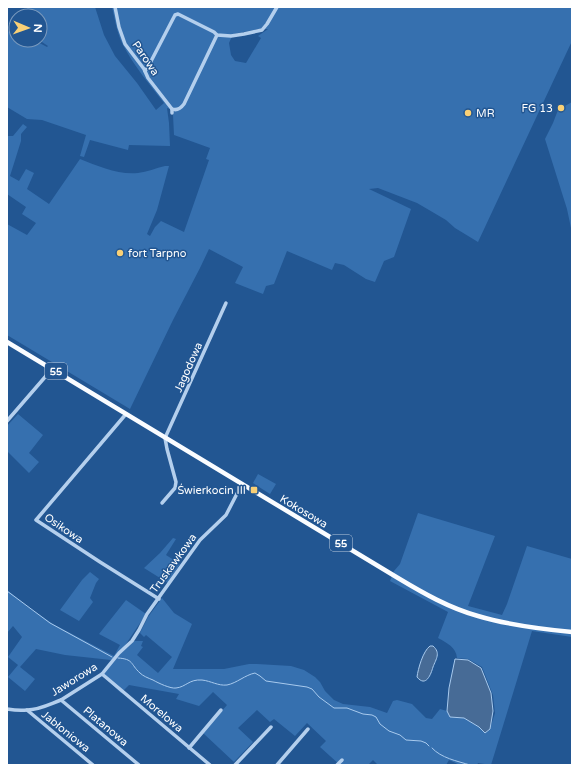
<svg xmlns="http://www.w3.org/2000/svg" width="579" height="772" font-family="'Varela Round',sans-serif">
	<rect width="100%" height="100%" fill="#225692"/>
	<!-- green -->
	<g fill="#3670af" fill-rule="evenodd">
		<path d="M28,7H95L104,35L115,56L137,83L156,110L164,103C150,85 134,66 123,45C117,33 115,20 112,7H572V41L478,242L455,228L446,220L429,210L417,203L378,188L369,189L411,209L394,257L384,261L375,282L366,279L344,265L335,263L332,270L287,251L274,284L266,286L263,294L235,283L243,267L209,249L200,268L173,320L130,409L7,335V224L27,235L36,223L22,214L26,207L7,194V137L8,136H13L23,124L27,127L21,134V141L10,176L19,181L26,169L34,173L27,189L49,204L80,159C98,166 118,175 138,173C147,172 156,168 165,166H169L157,210L147,234L150,236L155,227L161,221L184,232L209,160L206,159L210,148L174,135L173,115L174,110L167,108L169,123L170,146L129,145L128,150L90,140L84,157L80,156L86,135L42,120L27,119L7,107V30L9,32L16,33V40H34L47,47L48,46L39,40H40V16H23ZM259,29H268L258,36L261,38L246,63L235,61L231,55L229,43L233,34Z"/>
		<path d="M572,102V228H571L567,209L545,139L553,123L558,110Z"/>
		<path d="M18,414L43,435L29,453L39,462L29,473L7,451V426Z"/>
		<path d="M258,474L276,484L270,494L253,483Z"/>
		<path d="M418,513L495,536L468,606L502,615L507,604L527,546L572,559V637L532,631L491,765L478,763L477,765H460L449,760L446,765H378L373,760L368,765H340L320,747L326,741L307,723L295,736L274,719L270,722L257,710L238,728L253,742L234,762L203,733L227,705L213,692L199,706L176,699L179,694L129,685L121,693L108,680L102,671L111,660L65,655L36,649L20,667L35,679L25,691L8,677L18,665L8,657L22,637L13,626L7,633V590L34,611L53,624L114,656L120,645L99,634L126,600L146,614L124,647L127,648L134,641H143L141,646L143,647L137,655L158,673L172,657L146,635L144,637L140,633L148,617L162,598L174,613L192,624L173,669H224L249,664H257L291,666L304,670L315,677L320,682L325,691L334,700L343,704L370,707L387,713L393,701L397,700L412,704L426,718L432,719L440,709L447,711L450,717L464,718L479,727L485,733L490,729L495,713L493,695L482,667L468,659L457,658C456,647 447,643 438,638L448,612L390,581L394,571L400,564Z"/>
		<path d="M173,538L176,539L166,555L180,564L168,583L144,568L160,553Z"/>
		<path d="M90,572L99,579L96,583L90,598L93,602L79,621L60,610L82,580Z"/>
	</g>
	<!-- water -->
	<g fill="#476b96" stroke="#a8caee">
		<path d="M430,646H433C441,653 436,659 433,667C431,674 426,688 417,677C418,669 423,651 430,646Z"/>
		<path d="M455,659L468,660L481,668L491,693L493,711L490,729L485,733L479,727L464,718L450,717L447,711L449,688Z"/>
	</g>
	<g fill="none" stroke-linecap="round" stroke-linejoin="round">
		<!-- stream -->
		<g stroke="#a8caee" stroke-width="1">
			<path d="M7,591L50,623L112,657"/>
			<path d="M118,658C134,659 130,664 140,673C143,676 148,678 153,680C158,683 171,689 176,688C186,687 189,679 202,680C211,681 218,686 227,685C237,683 245,675 255,673L260,676L266,681L307,687L312,689L319,697L334,708H347L363,714L372,715L376,717L380,724L389,731L400,735L406,740L421,741L426,743L429,746"/>
			<path d="M432,748C441,758 457,761 470,765"/>
		</g>
		<!-- minor -->
		<g stroke="#b4cfed" stroke-width="3.5">
			<path d="M115,7L119,27L125,44L144,69L148,78L172,109V113"/>
			<path d="M145,71L148,67L175,15L178,14L214,32L217,35L231,36L244,34L262,30L267,24L277,7"/>
			<path d="M172,109C177,111 181,108 184,104L217,35"/>
			<path d="M126,414L36,520L100,562L159,599"/>
			<path d="M7,421L52,369"/>
			<path d="M162,503L175,488L176,482L167,449L165,438L226,303"/>
			<path d="M102,674L210,765"/>
			<path d="M61,700L139,765"/>
			<path d="M7,709C13,710 20,711 27,710C39,710 50,704 61,700L102,674L119,653L132,641L139,630L147,614L200,540L226,515L242,484"/>
			<path d="M27,710L93,765"/>
			<path d="M189,748L221,710"/>
			<path d="M235,765L271,727"/>
			<path d="M277,765L308,729"/>
			<path d="M337,765L342,760"/>
		</g>
		<!-- major -->
		<path stroke="#fafcff" stroke-width="4.5" d="M7,342L398,578C423,593 449,608 478,616C508,625 541,629 572,632"/>
	</g>
	<!-- markers -->
	<g fill="#f9d076" stroke="#225692" stroke-width="1.5">
		<circle cx="561" cy="108" r="4"/>
		<circle cx="468" cy="113" r="4"/>
		<circle cx="120" cy="253" r="4"/>
		<rect x="250" y="486" width="8" height="8" rx="2"/>
	</g>
	<g text-anchor="middle" stroke-width="3" stroke-linejoin="round" paint-order="stroke">
		<!-- shield labels -->
		<g fill="#225692" stroke="#bdccde" stroke-width="1">
			<rect x="45" y="363" width="22" height="16" rx="3"/>
			<rect x="330" y="535" width="22" height="16" rx="3"/>
		</g>
		<g font-size="10" font-weight="bold" fill="#fff">
			<text x="56" y="375">55</text>
			<text x="341" y="547">55</text>
		</g>
		<!-- street labels -->
		<g font-size="11" fill="#fff" stroke="#225692">
			<text transform="translate(146 58) rotate(56)" y="4">Parowa</text>
			<text transform="translate(188 367) rotate(-66)" y="4">Jagodowa</text>
			<text transform="translate(304 511) rotate(31)" y="4">Kokosowa</text>
			<text transform="translate(64 528) rotate(34)" y="4">Osikowa</text>
			<text transform="translate(173 563) rotate(-54)" y="4">Truskawkowa</text>
			<text transform="translate(74 679) rotate(-32)" y="4">Jaworowa</text>
			<text transform="translate(162 713) rotate(40)" y="4">Morelowa</text>
			<text transform="translate(106 726) rotate(40)" y="4">Platanowa</text>
			<text transform="translate(66 731) rotate(39)" y="4">Jabłoniowa</text>
		</g>
		<!-- poi labels -->
		<g font-size="11" fill="#fff" stroke="#225692" text-anchor="end">
			<text x="553" y="112">FG 13</text>
			<text x="476" y="117" text-anchor="start">MR</text>
			<text x="128" y="257" text-anchor="start">fort Tarpno</text>
			<text x="246" y="494">Świerkocin III</text>
		</g>
	</g>
	<!-- border -->
	<rect width="579" height="772" fill="none" stroke="#ffffff" stroke-width="16"/>
	<!-- north arrow -->
	<g transform="translate(28 28) rotate(92)"><circle r="19" fill="#225692" stroke="#7a9abe"/>
	<path d="M0-3L7 15L0 10L-7 15Z" fill="#f9d076"/>
	<text y="-6" font-size="11" font-weight="bold" text-anchor="middle" fill="#ffffff">N</text>
	</g>
</svg>
